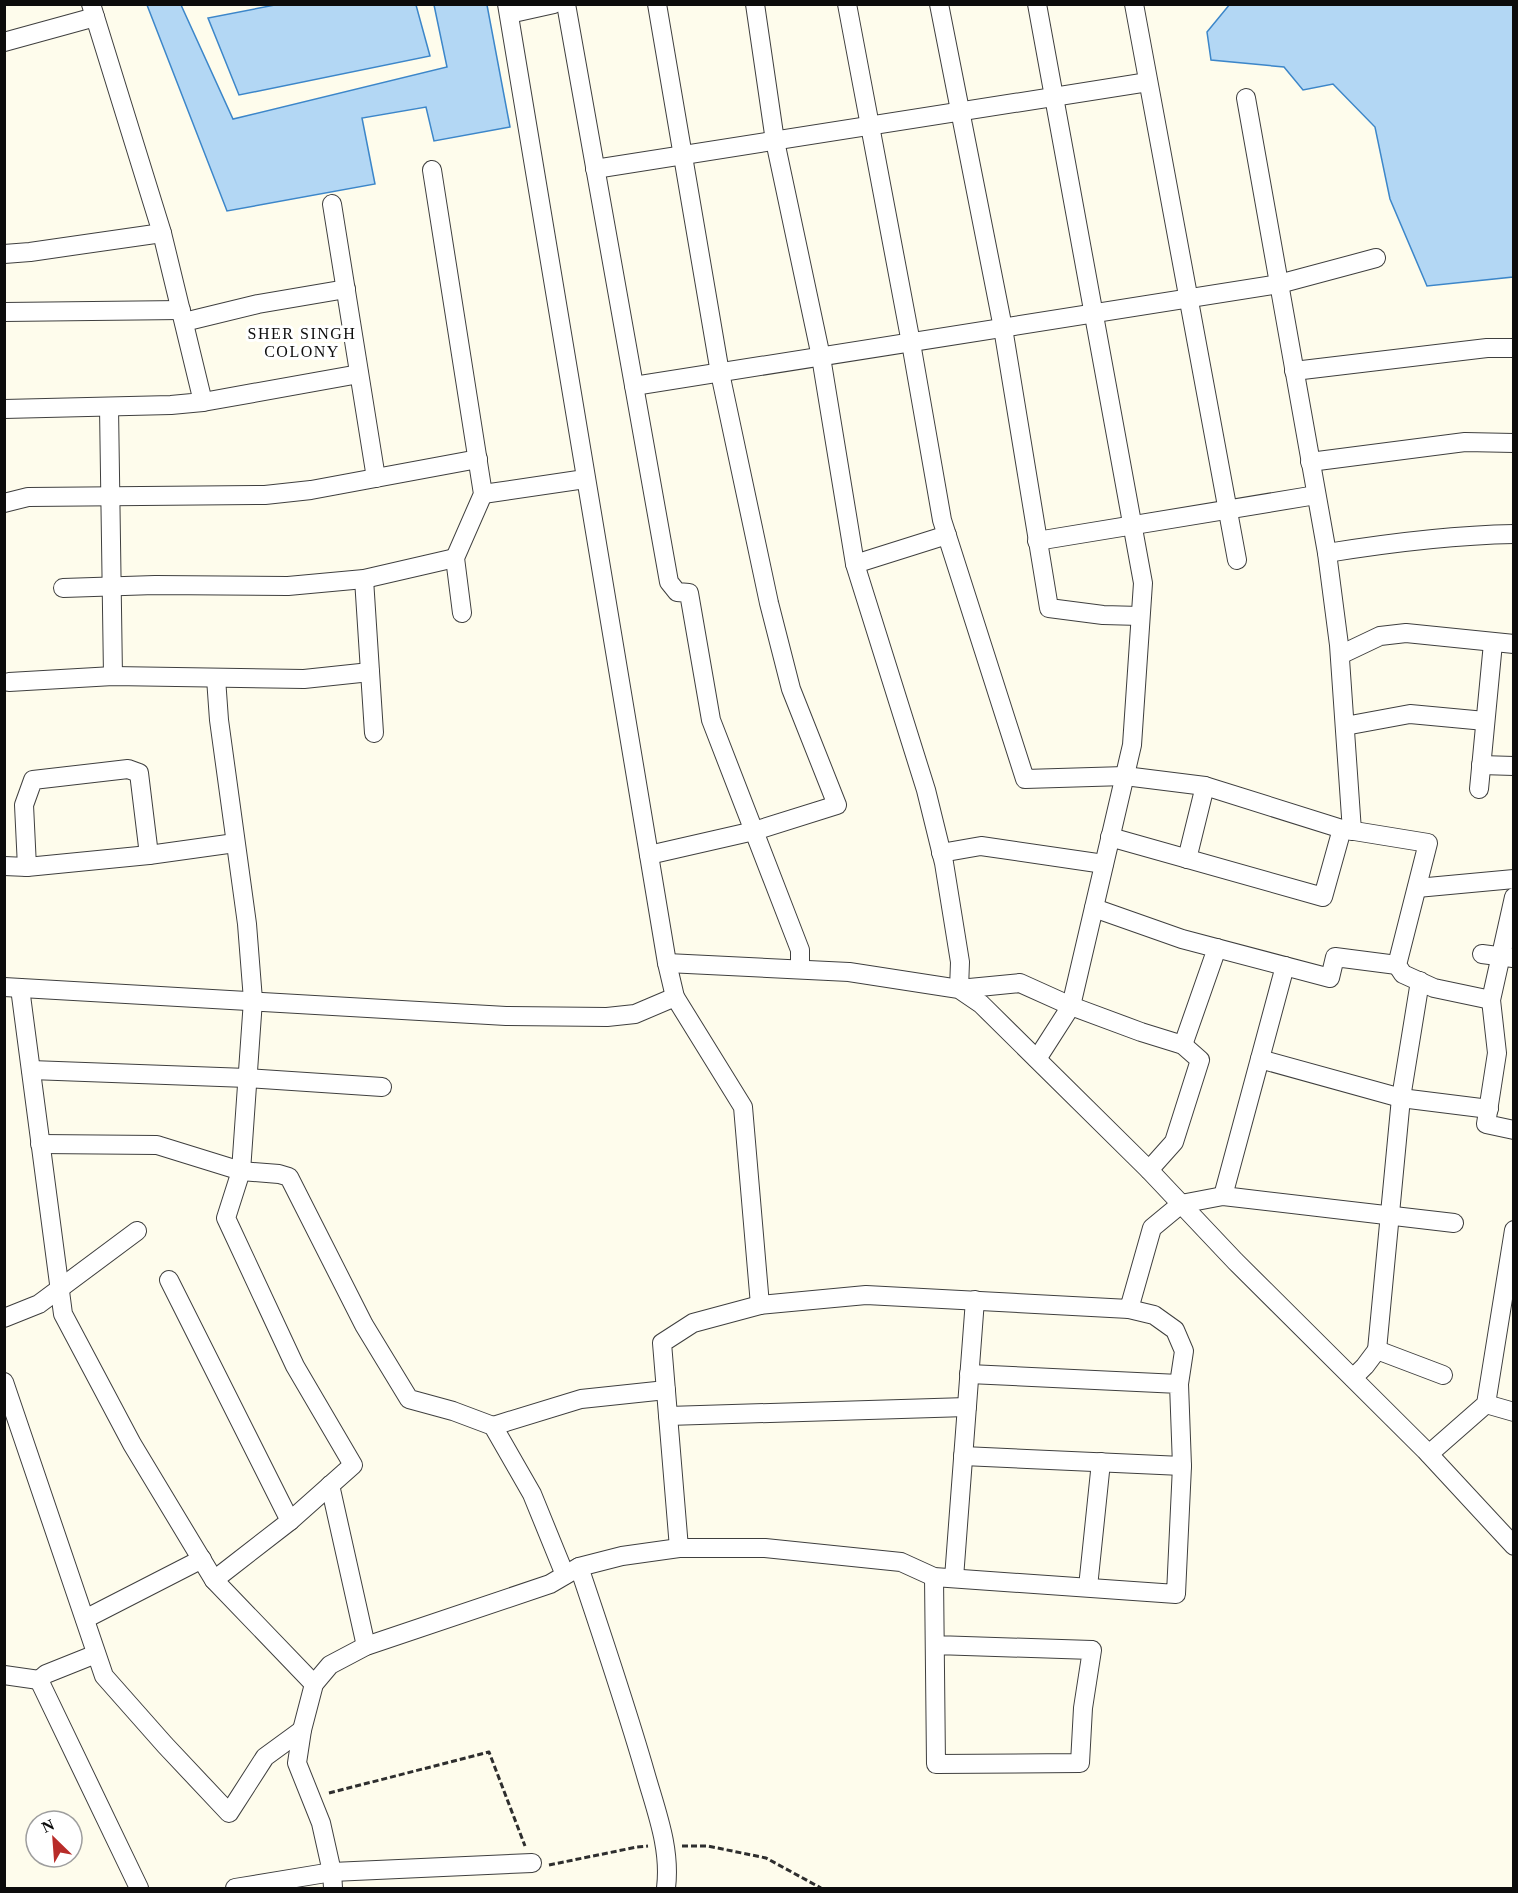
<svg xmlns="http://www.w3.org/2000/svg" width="1518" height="1893" font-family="'Times New Roman',serif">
	<rect width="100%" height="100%" fill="#fefcec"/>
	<!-- water -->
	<g fill="#b3d7f4" stroke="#3c86c9" stroke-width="1.5">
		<path d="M280,4L416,5L430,56L239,95L208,18Z"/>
		<path d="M1230,4L1513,5V277L1427,286L1390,199L1375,127L1333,84L1303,90L1284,67L1211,60L1207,32Z"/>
		<path d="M147,5H181L233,119L447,67L434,5H487L510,127L434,141L426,107L362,118L375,184L227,211Z"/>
	</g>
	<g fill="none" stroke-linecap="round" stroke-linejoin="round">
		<!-- street casing -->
		<g stroke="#3f3f3f" stroke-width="20">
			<g id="street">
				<path d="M507,4L667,963L675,997L743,1107L760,1305"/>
				<path d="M566,4L669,582L677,592L689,593L711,720L800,950V969"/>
				<path d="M755,4L775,141L821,357L855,564L926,790L944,863L960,962L959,989L1020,983L1071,1006L1141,1032L1183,1045L1200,1060L1174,1142L1149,1170"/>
				<path d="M847,4L911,343L942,520L1025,779L1125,776L1205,786L1342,829L1428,843L1397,965L1403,974L1434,988L1491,1000"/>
				<path d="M939,4L1003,328L1049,608L1103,615L1140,616"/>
				<path d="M1037,4L1143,583L1132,745L1071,1006L1037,1059"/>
				<path d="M1134,4L1237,560"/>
				<path d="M509,14L554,4"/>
				<path d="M4,42L95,17"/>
				<path d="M1246,98L1327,553L1339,645L1352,831"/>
				<path d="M595,169L1148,82"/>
				<path d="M432,170L483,494L455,558L462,613"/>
				<path d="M332,204L376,478"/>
				<path d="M4,254L30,252L162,233"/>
				<path d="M4,312L181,310"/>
				<path d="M184,322L258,304L346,289"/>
				<path d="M1294,371L1487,348H1514"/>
				<path d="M634,386L1279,284L1376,258"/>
				<path d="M203,402L359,374"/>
				<path d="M109,407L113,676"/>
				<path d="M4,409L171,405L203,402L162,233L91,4"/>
				<path d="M1310,462L1465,442L1514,443"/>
				<path d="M483,494L585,479"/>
				<path d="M4,503L28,497L265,495L311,490L478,459"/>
				<path d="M1037,541L1316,495"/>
				<path d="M1327,553C1389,543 1451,535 1514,534"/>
				<path d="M855,564L947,535"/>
				<path d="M364,579L374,733"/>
				<path d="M63,588L155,585L288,586L364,579L455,558"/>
				<path d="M1340,655L1380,636L1406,633L1514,644"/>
				<path d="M9,682L113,676L304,679L370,672"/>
				<path d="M1345,726L1410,714L1485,721"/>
				<path d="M1481,765L1514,766"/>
				<path d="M1479,789L1493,643"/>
				<path d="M1110,837L1323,897L1342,829"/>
				<path d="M941,853L981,846L1104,864"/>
				<path d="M649,855L754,831L837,805L791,689L769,603L720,373L657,4"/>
				<path d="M1187,859L1205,786"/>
				<path d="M4,866L27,867L149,855L235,843"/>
				<path d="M27,867L24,805L33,780L128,769L139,773L149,855"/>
				<path d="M1417,888L1514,879"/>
				<path d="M1514,897L1491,1000L1497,1053L1486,1124L1514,1130"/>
				<path d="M1094,908L1182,939L1330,978L1335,957L1397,965"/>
				<path d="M1482,954L1513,958"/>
				<path d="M667,963L849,972L959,989L981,1004L1149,1170L1235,1261L1425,1450L1514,1546"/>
				<path d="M4,987L506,1016L607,1017L635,1014L675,997"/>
				<path d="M20,988L63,1314L132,1444L214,1580L314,1684"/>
				<path d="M1183,1045L1217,948"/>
				<path d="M1260,1059L1401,1098L1489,1109"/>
				<path d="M31,1070L247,1078L382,1087"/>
				<path d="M40,1144L157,1145L241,1171L279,1174L289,1177L364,1325L409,1399L453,1411L493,1426L532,1494L565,1575"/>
				<path d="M1223,1196L1285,966"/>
				<path d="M169,1280L290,1521"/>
				<path d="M1129,1309L1154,1315L1175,1330L1184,1351L1179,1384"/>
				<path d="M4,1318L39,1304L137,1231"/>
				<path d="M1377,1350L1401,1098L1420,981"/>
				<path d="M1353,1378L1365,1366L1377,1350L1443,1375"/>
				<path d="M4,1382L104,1676L165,1745L229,1813L265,1757L302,1730"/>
				<path d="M1486,1404L1514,1412"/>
				<path d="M668,1416L967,1407"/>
				<path d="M493,1426L581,1399L666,1390"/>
				<path d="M1429,1454L1486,1404L1514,1230"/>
				<path d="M963,1456L1182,1466"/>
				<path d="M330,1485L366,1646"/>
				<path d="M679,1548L662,1343L693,1323L760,1305L866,1295L1129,1309L1152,1228L1181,1204L1223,1196L1454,1223"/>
				<path d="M579,1567C602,1635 625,1703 645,1772C656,1811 671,1848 666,1888"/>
				<path d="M934,1577L936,1764L1080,1763L1083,1708L1092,1650L935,1645"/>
				<path d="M954,1578L975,1300"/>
				<path d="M214,1580L290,1521L353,1465L295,1366L226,1218L241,1171L253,1000L247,924L219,720L216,678"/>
				<path d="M1088,1587L1101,1462"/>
				<path d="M85,1619L202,1559"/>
				<path d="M4,1675L39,1680"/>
				<path d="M39,1680L139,1888"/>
				<path d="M39,1680L46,1674L96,1654"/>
				<path d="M235,1888L332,1872L532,1863"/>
				<path d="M333,1888L332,1872L321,1823L297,1763L302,1730L314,1684L330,1665L366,1646L550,1584L579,1567L622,1556L679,1548H765L901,1562L934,1577L1176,1594L1182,1466L1179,1384L969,1374"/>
			</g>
		</g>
		<!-- path -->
		<g stroke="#2e2e2e" stroke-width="3" stroke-dasharray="6 3" stroke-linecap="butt">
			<path d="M329,1793L489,1752L525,1846"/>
			<path d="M682,1846H708L766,1858L821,1888"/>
			<path d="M549,1865L637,1847L648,1846"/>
		</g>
		<!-- street -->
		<use href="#street" stroke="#fff" stroke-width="18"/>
	</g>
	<g text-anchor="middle" stroke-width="6" stroke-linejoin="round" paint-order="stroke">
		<!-- neighbourhood labels -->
		<g font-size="16" letter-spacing="1.5" fill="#0c0c0c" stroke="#fff">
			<text x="302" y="339">SHER SINGH<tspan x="302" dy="18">COLONY</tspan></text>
		</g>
	</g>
	<!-- border -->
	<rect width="1518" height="1893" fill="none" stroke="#0c0c0c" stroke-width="12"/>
	<!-- north arrow -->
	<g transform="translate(54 1839) rotate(335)"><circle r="28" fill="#ffffff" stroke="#9e9e9e" stroke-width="1.5"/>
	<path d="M0-4.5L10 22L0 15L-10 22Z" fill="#b82c29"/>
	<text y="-9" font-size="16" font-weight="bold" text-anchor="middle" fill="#0c0c0c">N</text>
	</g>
</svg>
